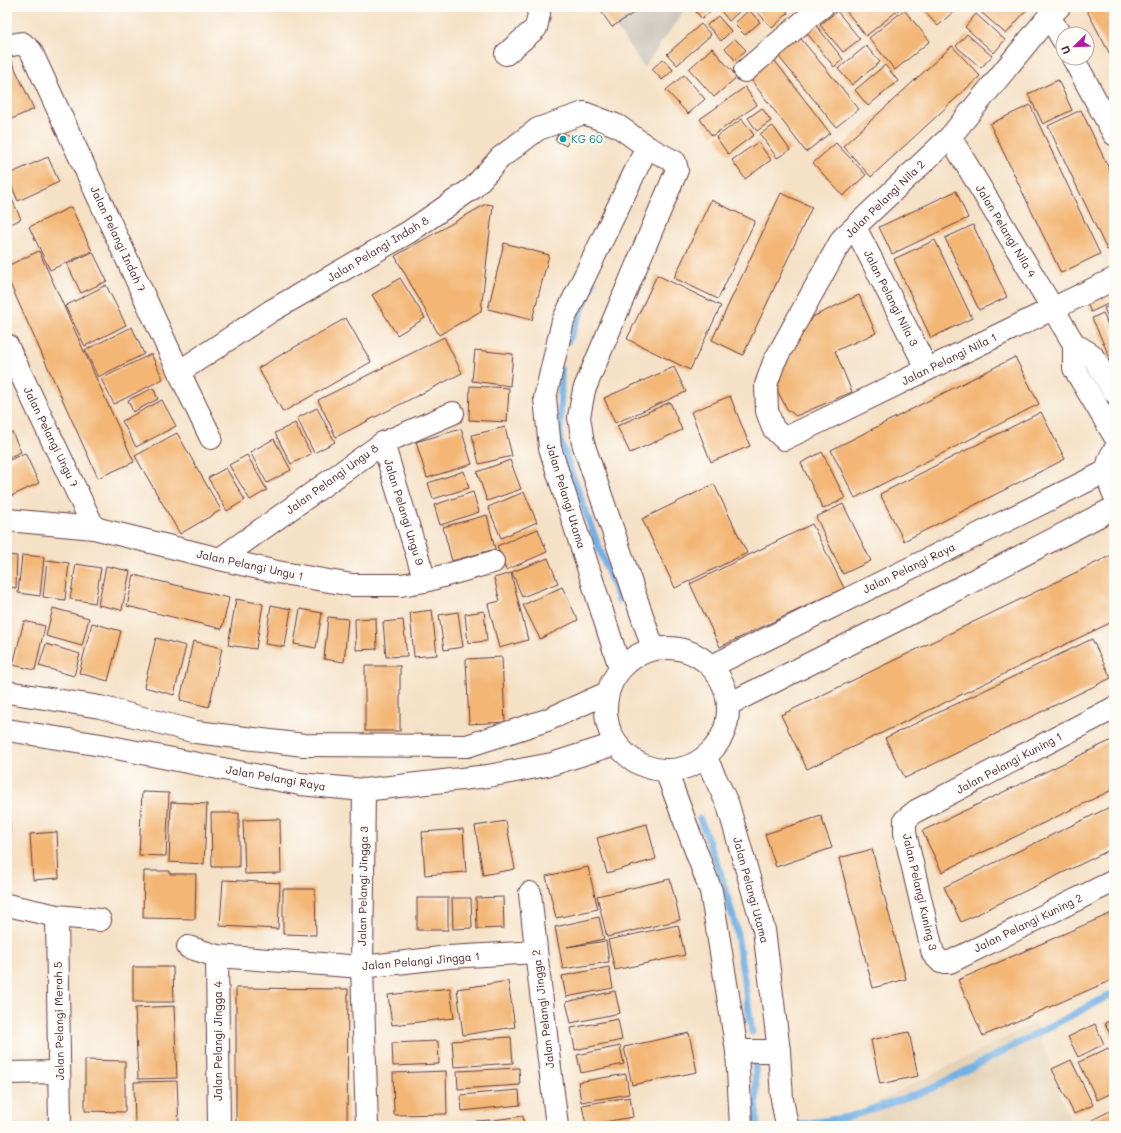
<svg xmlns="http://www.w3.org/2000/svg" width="1121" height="1133" font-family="Mali,sans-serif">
	<rect width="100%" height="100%" fill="#fdfcf7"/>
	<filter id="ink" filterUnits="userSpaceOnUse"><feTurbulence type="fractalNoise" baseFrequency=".025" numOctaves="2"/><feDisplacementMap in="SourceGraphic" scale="8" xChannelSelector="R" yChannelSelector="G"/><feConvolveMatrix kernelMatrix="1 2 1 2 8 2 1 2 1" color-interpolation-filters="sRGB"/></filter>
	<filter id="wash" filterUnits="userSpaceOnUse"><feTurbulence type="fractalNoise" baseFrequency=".012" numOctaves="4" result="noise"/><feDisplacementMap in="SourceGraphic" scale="16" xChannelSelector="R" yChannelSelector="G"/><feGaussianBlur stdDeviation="0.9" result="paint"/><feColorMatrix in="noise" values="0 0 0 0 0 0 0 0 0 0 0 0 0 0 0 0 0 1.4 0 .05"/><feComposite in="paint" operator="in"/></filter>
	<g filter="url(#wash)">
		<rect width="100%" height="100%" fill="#f5e1c6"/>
		<!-- built -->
		<path fill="#e5d1b4" d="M1035,1023L1072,1126H829Z"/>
		<!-- industrial -->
		<path fill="#cbc3b8" d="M602,7H687L644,67Z"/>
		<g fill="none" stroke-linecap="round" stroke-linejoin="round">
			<!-- stream -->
			<g stroke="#72b0e5" stroke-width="7">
				<path d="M568,341L593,283"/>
				<path d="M561,370L560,441L588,519L619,600"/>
				<path d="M700,819L720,872L736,927L752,1032"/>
				<path d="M755,1061L757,1126"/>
				<path d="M797,1125L849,1117L931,1089L1114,993"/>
			</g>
		</g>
		<g id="blocks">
			<!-- building -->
			<g fill="#f3b675">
				<path d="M598,7H643L612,27Z"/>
				<path d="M692,7H715L702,19Z"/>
				<path d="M725,7H743V8L729,21L721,11Z"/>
				<path d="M753,7H783L788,13L772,28Z"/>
				<path d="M843,7H902L866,36Z"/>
				<path d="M920,7H958L938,26Z"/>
				<path d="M975,7H1029L1006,34Z"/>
				<path d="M1085,7H1114V62L1104,43Z"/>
				<path d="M749,10L760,22L745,35L734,24Z"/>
				<path d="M904,10L930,41L895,70L869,38Z"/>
				<path d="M837,11L860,39L843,52L820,25Z"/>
				<path d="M976,14L1005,40L994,53L965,27Z"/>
				<path d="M718,16L731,31L721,41L707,25Z"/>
				<path d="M811,19L843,59L834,67L802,27Z"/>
				<path d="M701,24L711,35L677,65L667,54Z"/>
				<path d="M797,34L859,109L836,127L775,52Z"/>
				<path d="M967,34L992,56L981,68L956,46Z"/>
				<path d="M735,39L746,50L735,60L725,48Z"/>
				<path d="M866,46L880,62L852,85L838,69Z"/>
				<path d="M952,46L980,76L871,177L843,146Z"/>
				<path d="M712,48L737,77L714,97L689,69Z"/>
				<path d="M772,57L830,133L806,152L748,76Z"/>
				<path d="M663,59L673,70L662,80L652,69Z"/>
				<path d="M11,60L34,109L7,121V62Z"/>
				<path d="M885,65L898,81L868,106L855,90Z"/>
				<path d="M684,75L705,99L688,114L666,90Z"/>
				<path d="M1058,80L1072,110L1043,124L1028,94Z"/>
				<path d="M745,87L757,105L712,136L700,119Z"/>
				<path d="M1030,105L1100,254L1061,273L990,124Z"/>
				<path d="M762,108L771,121L757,131L748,118Z"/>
				<path d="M1081,110L1114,179V247L1107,250L1048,126Z"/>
				<path d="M742,119L754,135L728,154L716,137Z"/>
				<path d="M773,126L790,150L777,158L760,134Z"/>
				<path d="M560,131L571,137L566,146L555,140Z"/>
				<path d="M758,142L771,160L745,179L732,160Z"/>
				<path d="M836,143L866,175L843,196L813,163Z"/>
				<path d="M48,157L59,182L18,201L7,175Z"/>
				<path d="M7,189L21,219L7,226Z"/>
				<path d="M956,191L968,218L892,254L879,227Z"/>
				<path d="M781,193L812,207L743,355L712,340Z"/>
				<path d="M711,200L755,221L718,299L674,278Z"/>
				<path d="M486,204L493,205L481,311L439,335L395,256Z"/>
				<path d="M71,207L92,251L50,270L29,227Z"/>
				<path d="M973,225L1007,297L979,310L945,238Z"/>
				<path d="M935,240L972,318L931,338L894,259Z"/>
				<path d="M504,243L549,255L532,320L488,309Z"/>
				<path d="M39,251L134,462L98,478L7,277V266Z"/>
				<path d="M93,252L107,281L81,293L67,264Z"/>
				<path d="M657,275L721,306L690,370L627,339Z"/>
				<path d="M400,278L425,318L397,335L372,295Z"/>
				<path d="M106,285L126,325L85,346L65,306Z"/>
				<path d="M1114,288V301L1091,312L1086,301Z"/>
				<path d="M859,295L876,333L835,351L852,392L796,416L787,409L778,392L777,382L780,370L808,319Z"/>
				<path d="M1114,304V332L1104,308Z"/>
				<path d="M1103,313L1114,339V356L1110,358L1092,318Z"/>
				<path d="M346,318L371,362L283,412L258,368Z"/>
				<path d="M132,327L144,354L98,377L85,350Z"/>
				<path d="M444,337L462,373L336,437L318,400Z"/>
				<path d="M475,350L513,354L510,386L472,381Z"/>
				<path d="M151,354L163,379L114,404L101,379Z"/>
				<path d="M1015,357L1039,404L855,498L831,450Z"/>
				<path d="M674,367L686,392L615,423L604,398Z"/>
				<path d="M470,386L509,388L507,422L469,420Z"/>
				<path d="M153,388L158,399L133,412L128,400Z"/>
				<path d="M730,396L750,446L711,462L691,412Z"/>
				<path d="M162,400L176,426L136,447L122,421Z"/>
				<path d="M670,402L682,430L630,453L617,426Z"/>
				<path d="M317,408L335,442L314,453L297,418Z"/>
				<path d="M1041,412L1065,459L904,541L880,494Z"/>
				<path d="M295,423L311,454L291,464L275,433Z"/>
				<path d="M505,427L512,456L479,464L472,435Z"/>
				<path d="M461,429L472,464L427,478L416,442Z"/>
				<path d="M12,432L21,452L7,458V435Z"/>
				<path d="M177,433L221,510L180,534L135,456Z"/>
				<path d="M274,439L291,470L267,483L250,452Z"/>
				<path d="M822,452L845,498L823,509L801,463Z"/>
				<path d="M25,453L39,483L7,498V461Z"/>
				<path d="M247,455L267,490L250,500L229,465Z"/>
				<path d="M510,460L521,489L487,501L477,472Z"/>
				<path d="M226,468L245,500L227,511L208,478Z"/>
				<path d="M464,471L469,488L433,499L428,483Z"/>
				<path d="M714,484L747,553L675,588L642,519Z"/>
				<path d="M473,492L479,512L440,525L434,505Z"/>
				<path d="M524,492L537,522L501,538L488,507Z"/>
				<path d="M843,504L871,561L843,574L816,517Z"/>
				<path d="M487,515L495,549L452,561L443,527Z"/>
				<path d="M812,524L844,588L720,647L690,584Z"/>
				<path d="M538,529L547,552L506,570L497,546Z"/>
				<path d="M1114,554V621L807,769L781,715Z"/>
				<path d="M7,555L17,556L16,588L7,587Z"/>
				<path d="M22,555L44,557L40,596L18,593Z"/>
				<path d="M548,558L558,583L522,597L512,572Z"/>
				<path d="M47,560L69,563L65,600L43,597Z"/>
				<path d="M76,564L101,568L95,603L70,599Z"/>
				<path d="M106,566L130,571L122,610L98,605Z"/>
				<path d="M511,573L528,640L499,648L488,604L500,601L494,578Z"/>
				<path d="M134,575L229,598L222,629L127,606Z"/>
				<path d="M562,587L578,620L540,639L523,605Z"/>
				<path d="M236,599L263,604L256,649L228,645Z"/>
				<path d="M271,605L291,609L285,647L265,644Z"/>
				<path d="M53,608L89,618L82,646L46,636Z"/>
				<path d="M300,609L322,613L316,648L294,644Z"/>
				<path d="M432,610L437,655L414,657L410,613Z"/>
				<path d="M484,611L487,641L468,643L465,614Z"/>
				<path d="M458,612L463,647L444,650L439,615Z"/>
				<path d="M328,617L348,619L344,662L324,659Z"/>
				<path d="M376,618L377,649L356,650L355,619Z"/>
				<path d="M403,620L407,656L386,657L383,622Z"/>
				<path d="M24,621L45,626L35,670L13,665Z"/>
				<path d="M92,623L121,631L108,681L79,673Z"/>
				<path d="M156,638L186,646L174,695L144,687Z"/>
				<path d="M1092,639L1111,678L905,778L885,738Z"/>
				<path d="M193,641L222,648L209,707L180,700Z"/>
				<path d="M46,644L80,654L74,676L39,666Z"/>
				<path d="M502,657L505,722L469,724L466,659Z"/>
				<rect x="365" y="666" width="35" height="65"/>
				<path d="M1114,739V789L942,872L922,831Z"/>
				<path d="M142,792L169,793L166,856L139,855Z"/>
				<path d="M171,802L207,804L204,864L169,862Z"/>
				<path d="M1114,805V848L961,922L944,887Z"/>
				<path d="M211,813H239V867H212Z"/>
				<path d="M821,816L832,848L776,867L765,834Z"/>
				<path d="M280,819L281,873L245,874L243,820Z"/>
				<path d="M7,821L10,822V870H7Z"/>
				<path d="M506,821L515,869L483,875L475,826Z"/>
				<path d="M647,824L656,859L607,873L597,838Z"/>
				<path d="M463,829L466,872L425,875L422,832Z"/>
				<path d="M57,832L59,878L33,880L30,834Z"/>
				<path d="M872,849L906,979L873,988L839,858Z"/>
				<path d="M588,867L598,909L556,918L546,876Z"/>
				<path d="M144,871H170V874H196L195,919L143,918Z"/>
				<path d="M670,879L680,920L607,937L597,896Z"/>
				<path d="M223,880L280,883L278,929L220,926Z"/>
				<path d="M283,889H315L316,935L283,934Z"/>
				<path d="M503,897L504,928L477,929L476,898Z"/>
				<rect x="417" y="898" width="31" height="32"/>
				<path d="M452,898H471L472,928L453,929Z"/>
				<path d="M1114,912V979L983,1036L958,980Z"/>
				<path d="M599,917L604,939L567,947L606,941L609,962L563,969L555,927Z"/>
				<path d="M678,925L685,955L615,970L608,940Z"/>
				<path d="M133,967H173L174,1002H133Z"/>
				<path d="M609,967L613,988L566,997L562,976Z"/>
				<path d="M508,981L515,1027L463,1035L457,989Z"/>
				<path d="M236,988L348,989L347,1126H236Z"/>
				<path d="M450,988L454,1018L392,1025L388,995Z"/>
				<path d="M615,991L620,1013L571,1023L566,1002Z"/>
				<path d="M174,1006L177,1078L138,1079L135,1008Z"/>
				<path d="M618,1019L622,1040L575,1050L571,1028Z"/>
				<path d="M1114,1019V1043L1105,1023Z"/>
				<path d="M1095,1024L1104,1044L1078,1057L1068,1037Z"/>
				<path d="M909,1032L918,1076L880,1084L871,1040Z"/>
				<path d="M689,1033L697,1072L632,1085L624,1047Z"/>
				<path d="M511,1037L513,1063L454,1067L452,1041Z"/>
				<path d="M438,1041L439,1064L393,1066L392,1043Z"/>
				<path d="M620,1046L624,1064L581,1073L577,1055Z"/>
				<path d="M1108,1048L1114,1059V1092L1097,1100L1079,1062Z"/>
				<path d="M85,1060L125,1061V1112L85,1111Z"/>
				<path d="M1071,1060L1093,1105L1074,1114L1052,1069Z"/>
				<path d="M519,1068L520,1085L458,1089L457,1071Z"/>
				<path d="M446,1071L447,1114L394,1115L393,1073Z"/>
				<path d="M626,1074L629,1094L581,1102L578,1082Z"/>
				<path d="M177,1081L179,1126H135L134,1082Z"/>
				<path d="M519,1090L520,1105L462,1111L461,1095Z"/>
				<path d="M630,1097L633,1117L586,1125L582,1105Z"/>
				<path d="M1114,1109V1126H1095L1092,1120Z"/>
				<path d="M523,1116L524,1126H493V1120Z"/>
				<path d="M490,1120V1126H476V1121Z"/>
				<path d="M441,1123V1126H393V1124Z"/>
			</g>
		</g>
	</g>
	<g filter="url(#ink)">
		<use href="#blocks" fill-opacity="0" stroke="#643c42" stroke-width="1"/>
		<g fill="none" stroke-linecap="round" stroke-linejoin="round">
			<!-- minor casing -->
			<g stroke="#643c42" stroke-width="24">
				<g id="minor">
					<path d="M1059,7L1049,16L950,137L842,239L774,362L766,385L767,411L773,428L784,439L1114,279"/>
					<path d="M1049,16L1063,40"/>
					<path d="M7,46L22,43L31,51L179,372L211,438"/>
					<path d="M506,54L536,28L539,14L537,7"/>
					<path d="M1073,58L1114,134"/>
					<path d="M745,71L810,16L822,7"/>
					<path d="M950,137L1074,344L1092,355L1114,392"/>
					<path d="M855,227L927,369"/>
					<path d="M1074,344V368L1114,435"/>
					<path d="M7,345L94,528"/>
					<path d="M179,372L271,311L409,232L473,188L500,158L538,129L584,113L618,126L647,147L675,162L677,170L584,390L579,417L583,443L653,648"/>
					<path d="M383,443L425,581"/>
					<path d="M1114,451C1104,465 1107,479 1114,494"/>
					<path d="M7,520L94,528L220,559L277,572L352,585H401L425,581L493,562"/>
					<path d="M220,559L383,443L453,413"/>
					<circle cx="667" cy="709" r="61"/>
					<path d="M712,666L1107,471"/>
					<path d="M620,668L550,448L545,398L563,321L647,147"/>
					<path d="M7,692L100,707L196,732L304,745L467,746L547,720L607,693"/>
					<path d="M729,704L905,616L1114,508"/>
					<path d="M1114,708L916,811L905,820V833L933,954L941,962H950L1114,881"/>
					<path d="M7,730L101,745L300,784L364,790L488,776L552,764L615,744"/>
					<path d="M706,758L728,805L764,930L779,1051L782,1099L787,1126"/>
					<path d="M666,771L711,891L737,1051L741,1126"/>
					<path d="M364,790L362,967L367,1126"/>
					<path d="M530,893L538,968L557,1126"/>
					<path d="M7,905L57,916L100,920"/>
					<path d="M57,916L60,1126"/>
					<path d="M188,947L217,956L362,967L449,957L536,952"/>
					<path d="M217,956L219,1126"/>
					<path d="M737,1051H779"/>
					<path d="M7,1073L59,1072"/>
				</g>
			</g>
			<!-- minor -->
			<use href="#minor" stroke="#fff" stroke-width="22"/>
		</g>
	</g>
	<!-- markers -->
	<circle fill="#0f9aa8" stroke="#fdfcf7" stroke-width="1.5" cx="563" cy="139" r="4"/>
	<g text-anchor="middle" stroke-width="3.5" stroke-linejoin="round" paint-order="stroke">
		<!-- culture labels -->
		<g font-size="11" fill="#0d838f" stroke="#fdfcf7" text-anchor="start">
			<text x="571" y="143">KG 60</text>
		</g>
		<!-- street labels -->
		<g font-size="11" fill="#4a1f2b" stroke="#fdfcf7">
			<text transform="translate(885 199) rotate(-44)" y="4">Jalan Pelangi Nila 2</text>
			<text transform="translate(1006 231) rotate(59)" y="4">Jalan Pelangi Nila 4</text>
			<text transform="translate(118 239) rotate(65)" y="4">Jalan Pelangi Indah 7</text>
			<text transform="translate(378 249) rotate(-31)" y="4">Jalan Pelangi Indah 8</text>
			<text transform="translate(891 298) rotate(63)" y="4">Jalan Pelangi Nila 3</text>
			<text transform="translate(949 359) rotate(-26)" y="4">Jalan Pelangi Nila 1</text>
			<text transform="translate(51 437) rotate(64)" y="4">Jalan Pelangi Ungu 7</text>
			<text transform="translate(332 479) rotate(-36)" y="4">Jalan Pelangi Ungu 8</text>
			<text transform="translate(566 496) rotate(73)" y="4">Jalan Pelangi Utama</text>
			<text transform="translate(404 512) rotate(73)" y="4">Jalan Pelangi Ungu 9</text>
			<text transform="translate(250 565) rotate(12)" y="4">Jalan Pelangi Ungu 1</text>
			<text transform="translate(909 568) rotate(-26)" y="4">Jalan Pelangi Raya</text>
			<text transform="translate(1009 763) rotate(-28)" y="4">Jalan Pelangi Kuning 1</text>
			<text transform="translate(276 778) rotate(10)" y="4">Jalan Pelangi Raya</text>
			<text transform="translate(363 886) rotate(-89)" y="4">Jalan Pelangi Jingga 3</text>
			<text transform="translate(751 890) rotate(75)" y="4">Jalan Pelangi Utama</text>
			<text transform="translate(920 892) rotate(77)" y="4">Jalan Pelangi Kuning 3</text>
			<text transform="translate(1028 923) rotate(-26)" y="4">Jalan Pelangi Kuning 2</text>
			<text transform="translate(421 961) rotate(-5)" y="4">Jalan Pelangi Jingga 1</text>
			<text transform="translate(543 1009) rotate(-97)" y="4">Jalan Pelangi Jingga 2</text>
			<text transform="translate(59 1021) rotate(-91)" y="4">Jalan Pelangi Merah 5</text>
			<text transform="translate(218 1041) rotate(-90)" y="4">Jalan Pelangi Jingga 4</text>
		</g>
	</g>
	<!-- margin -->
	<rect width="1121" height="1133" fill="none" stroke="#fdfcf7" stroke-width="24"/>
	<!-- north arrow -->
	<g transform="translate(1075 46) rotate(247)"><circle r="19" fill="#fdfcf7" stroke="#b5a4a5"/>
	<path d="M0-3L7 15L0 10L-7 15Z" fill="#b5179e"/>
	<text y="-6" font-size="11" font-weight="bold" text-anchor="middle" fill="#4a1f2b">U</text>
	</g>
</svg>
